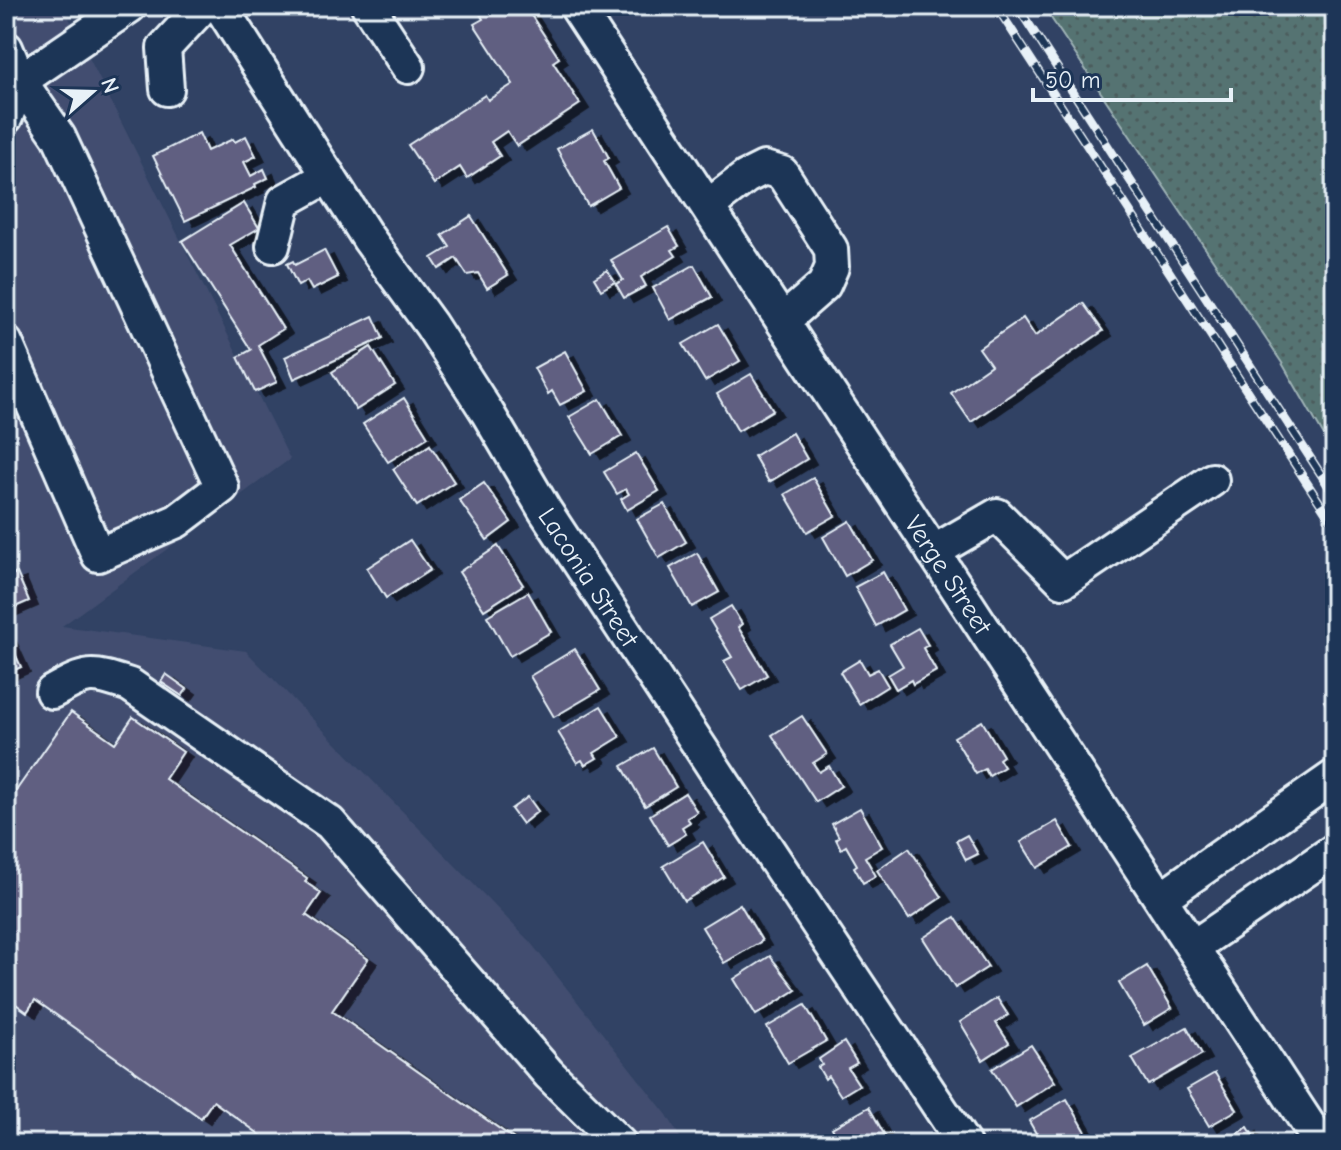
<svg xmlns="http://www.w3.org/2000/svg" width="1341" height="1150" font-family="'Comic Neue',sans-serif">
	<defs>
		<pattern id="green-dots" width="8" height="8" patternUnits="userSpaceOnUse" patternTransform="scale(2)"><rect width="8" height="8" fill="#547372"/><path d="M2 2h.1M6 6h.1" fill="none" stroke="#4c5b5c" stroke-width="1.8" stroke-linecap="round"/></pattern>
		<filter id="shadow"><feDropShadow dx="9" dy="5" stdDeviation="0" flood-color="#0009"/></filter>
	</defs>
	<rect width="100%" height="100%" fill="#314264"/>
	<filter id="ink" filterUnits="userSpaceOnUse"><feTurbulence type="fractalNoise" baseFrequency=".0125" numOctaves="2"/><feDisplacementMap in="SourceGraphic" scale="16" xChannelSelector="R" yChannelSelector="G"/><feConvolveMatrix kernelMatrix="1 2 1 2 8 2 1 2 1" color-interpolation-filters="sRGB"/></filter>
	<g filter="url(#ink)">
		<!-- built -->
		<path fill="#424e70" d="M6,6H63L290,459L62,626L246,651L530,942L667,1115L684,1144H6Z"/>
		<!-- green -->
		<path fill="url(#green-dots)" stroke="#9eb2b5" stroke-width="2" d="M1043,6H1335V455L1282,363Z"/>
		<!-- building -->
		<g fill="#615f81" stroke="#e8f1f8" stroke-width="2" filter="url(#shadow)">
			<path d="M475,6H525L559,58L553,62L580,104L517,146L507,131L491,142L500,156L467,178L460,167L434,184L408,145L485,95L488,100L513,84L474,24L483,19Z"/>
			<path d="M593,129L609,158L604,161L619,188L588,206L557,149Z"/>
			<path d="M199,133L207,151L233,139L235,142L246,136L256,156L244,162L251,176L264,169L268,178L255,184L256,187L185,221L153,156Z"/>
			<path d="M244,203L259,228L230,245L283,329L258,345L277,382L255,392L238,357L251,350L182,241Z"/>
			<path d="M471,216L508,275L487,288L478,273L467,275L456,258L439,269L432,258L450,247L442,235Z"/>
			<path d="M668,227L679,246L672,250L676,256L641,277L646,286L624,298L616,284L623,280L611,260Z"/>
			<path d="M324,250L338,277L312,290L307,281L298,286L287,264L293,261L295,265Z"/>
			<path d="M694,265L712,297L670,320L653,288Z"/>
			<path d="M607,270L615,282L601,290L594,278Z"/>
			<path d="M1083,303L1103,331L971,422L951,393L991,365L979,348L1023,318L1035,336Z"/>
			<path d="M373,316L383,338L294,379L285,357Z"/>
			<path d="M718,324L740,361L705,381L683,344Z"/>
			<path d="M371,347L395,385L356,410L332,372Z"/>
			<path d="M565,351L587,391L560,405L552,391L548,394L534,368Z"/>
			<path d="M751,374L773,410L738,431L717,394Z"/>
			<path d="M404,398L428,437L388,462L363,424Z"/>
			<path d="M600,399L622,436L592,454L569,417Z"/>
			<path d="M792,433L807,459L769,482L754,456Z"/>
			<path d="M430,445L454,482L417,506L393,469Z"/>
			<path d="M636,453L659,491L627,510L621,499L629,494L626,489L617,494L604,472Z"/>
			<path d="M813,478L835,516L807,532L785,494Z"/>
			<path d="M484,483L511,522L487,540L459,500Z"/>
			<path d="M664,504L686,542L659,558L637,519Z"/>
			<path d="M850,521L872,560L845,576L823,537Z"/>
			<path d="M410,540L430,570L386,598L367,568Z"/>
			<path d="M498,546L523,585L484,610L459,572Z"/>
			<path d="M697,553L719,592L692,607L670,568Z"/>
			<path d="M883,572L904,610L876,626L855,587Z"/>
			<path d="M17,573L29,601L6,611V577Z"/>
			<path d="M528,592L551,632L510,656L487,616Z"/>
			<path d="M731,606L742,624L738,627L767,675L742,690L724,661L732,657L709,619Z"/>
			<path d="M918,628L928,645L923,648L936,671L913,684L911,680L896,689L888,675L903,666L890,644Z"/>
			<path d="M6,634L21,667L6,674Z"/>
			<path d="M575,649L600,690L554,717L530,676Z"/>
			<path d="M860,660L868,674L878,669L888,686L859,704L840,672Z"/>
			<path d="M166,674L187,689L182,696L161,682Z"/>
			<path d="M1335,694V718L1324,701Z"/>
			<path d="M601,706L620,737L594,753L597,758L585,765L582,760L577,763L558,732Z"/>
			<path d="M71,712L115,743L133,717L183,752L165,779L307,878L305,882L321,893L306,915L368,959L332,1011L521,1144H273L213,1101L201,1118L35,1000L27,1012L6,997V805Z"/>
			<path d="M802,716L827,754L813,763L819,772L829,766L841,786L816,802L772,735Z"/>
			<path d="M982,721L1003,756L999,759L1004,767L989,776L985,769L976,774L954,737Z"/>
			<path d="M653,748L676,787L645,806L622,766Z"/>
			<path d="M685,793L697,812L687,818L690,822L682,827L686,834L668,845L650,815Z"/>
			<path d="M528,797L538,811L522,824L511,809Z"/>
			<path d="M860,808L882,847L865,857L876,876L863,883L854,867L857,865L846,846L841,849L836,839L839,837L832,824Z"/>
			<path d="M1057,821L1072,847L1037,868L1021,842Z"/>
			<path d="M967,835L978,854L966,860L956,841Z"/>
			<path d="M703,842L724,877L684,901L663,866Z"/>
			<path d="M909,848L942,897L909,919L877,870Z"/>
			<path d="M740,904L762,941L724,963L702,927Z"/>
			<path d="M955,917L988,967L955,988L923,938Z"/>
			<path d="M770,956L796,990L756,1015L734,979Z"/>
			<path d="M1147,966L1172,1008L1144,1025L1119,983Z"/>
			<path d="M997,998L1008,1015L996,1023L1009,1043L983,1060L960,1022Z"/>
			<path d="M805,1005L826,1041L788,1063L767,1027Z"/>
			<path d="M1187,1027L1202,1054L1148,1085L1132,1058Z"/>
			<path d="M844,1042L857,1063L848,1068L859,1085L841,1096L828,1076L825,1079L818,1067L822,1065L819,1059Z"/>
			<path d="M1031,1045L1055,1082L1016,1107L992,1069Z"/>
			<path d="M1215,1073L1237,1110L1209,1126L1187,1089Z"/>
			<path d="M1067,1099L1090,1139L1081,1144H1042L1029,1121Z"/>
			<path d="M869,1107L889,1143L841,1144L832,1128Z"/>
			<path d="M1248,1127L1258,1144H1221Z"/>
		</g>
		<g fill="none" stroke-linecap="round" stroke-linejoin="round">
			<!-- minor casing -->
			<g stroke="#e8f1f8" stroke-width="38">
				<g id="minor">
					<path id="s1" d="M220,6L368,238L431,325L487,412L544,509L725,785L964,1144"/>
					<path d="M368,6L408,67"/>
					<path id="s2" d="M576,6L1321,1144"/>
					<path d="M6,48L20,81L59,137L222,487L177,521L98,555L6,343"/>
					<path d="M167,89L164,48L203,6"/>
					<path d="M6,117L20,81L130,6"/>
					<path d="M708,206L746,177L764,168L782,173L831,249L832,267L824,285L783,321"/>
					<path d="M273,246L284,201L329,176"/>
					<path d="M933,552L997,515L1063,581L1212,480"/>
					<path d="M52,692C89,672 89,672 130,685L330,823L549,1074L620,1144"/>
					<path d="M1161,898L1335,776"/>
					<path d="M1193,947L1335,850"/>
				</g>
			</g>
			<!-- minor -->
			<use href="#minor" stroke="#1d3557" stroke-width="32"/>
			<!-- rail casing -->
			<g stroke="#e8f1f8" stroke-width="9">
				<g id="rail">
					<path d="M996,6L1335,526"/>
					<path d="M1017,6L1335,496"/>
				</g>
			</g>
			<!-- rail -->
			<use href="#rail" stroke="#1d3557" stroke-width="6" stroke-dasharray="18" stroke-linecap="butt"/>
		</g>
	</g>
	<g text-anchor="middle" stroke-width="7" stroke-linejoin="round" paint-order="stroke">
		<!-- street labels -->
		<g font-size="26" fill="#e8f1f8" stroke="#1d3557">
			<text dy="9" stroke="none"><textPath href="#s2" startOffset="680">Verge Street</textPath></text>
			<text dy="9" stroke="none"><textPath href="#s1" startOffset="680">Laconia Street</textPath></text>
		</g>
	</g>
	<!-- margin -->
	<rect width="1341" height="1150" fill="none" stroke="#1d3557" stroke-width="32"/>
	<rect x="16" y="16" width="1309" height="1118" fill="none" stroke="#e8f1f8" stroke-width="3" filter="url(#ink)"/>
	<!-- north arrow -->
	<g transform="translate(92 92) rotate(70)" stroke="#1d3557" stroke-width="6" paint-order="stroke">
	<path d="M0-6L14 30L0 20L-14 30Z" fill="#e8f1f8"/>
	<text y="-12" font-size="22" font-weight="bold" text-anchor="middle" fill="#e8f1f8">N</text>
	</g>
	<!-- scale -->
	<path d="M1033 88v12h198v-12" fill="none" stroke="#e8f1f8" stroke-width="4"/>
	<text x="1045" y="88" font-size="24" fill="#e8f1f8" stroke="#1d3557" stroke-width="6" paint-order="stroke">50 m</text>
</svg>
